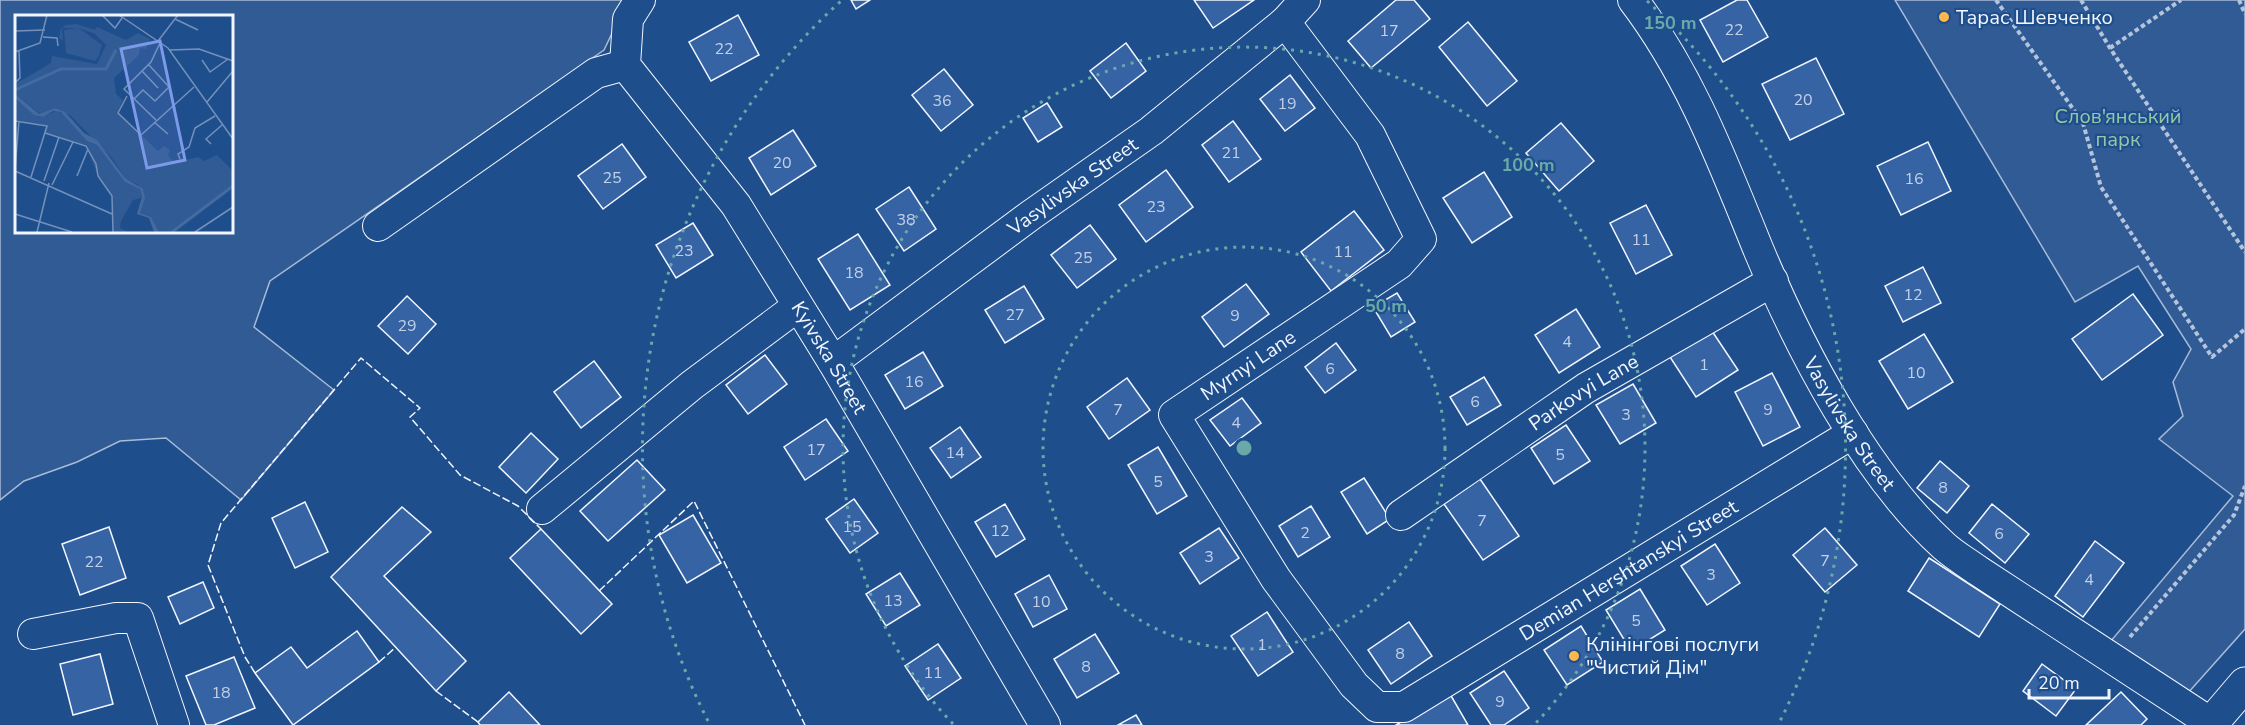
<svg xmlns="http://www.w3.org/2000/svg" width="2245" height="725" font-family="'Nunito Sans',sans-serif">
	<rect width="100%" height="100%" fill="#1f4e8c"/>
	<!-- built -->
	<g fill="#305b95" stroke="#a8bbd7" stroke-width="1.5" fill-rule="evenodd">
		<path d="M0,0H628L604,50L270,281L254,327L334,390L241,500L166,438L120,441L77,462L24,481L0,500ZM16,16H231V231H16Z"/>
		<path d="M1895,0H2245V629L2187,694L2110,642L2233,496L2159,439L2183,416L2173,382L2191,349L2138,266L2075,302Z"/>
	</g>
	<!-- building -->
	<g fill="#3563a3" stroke="#f2f6ff" stroke-width="1.5">
		<path d="M851,0H870L856,9Z"/>
		<path d="M1194,0H1254L1213,28Z"/>
		<path d="M1396,0H1414L1430,19L1371,68L1348,41Z"/>
		<path d="M1737,0H1747L1768,37L1723,62L1700,20Z"/>
		<path d="M738,15L759,55L711,81L689,42Z"/>
		<path d="M1468,22L1517,81L1487,106L1439,47Z"/>
		<path d="M1126,43L1146,71L1111,98L1090,71Z"/>
		<path d="M1816,58L1844,114L1790,140L1762,84Z"/>
		<path d="M944,69L973,105L941,131L912,95Z"/>
		<path d="M1290,75L1315,108L1285,131L1260,99Z"/>
		<path d="M1047,103L1062,127L1038,142L1023,118Z"/>
		<path d="M1233,121L1261,159L1229,182L1202,145Z"/>
		<path d="M1561,123L1594,161L1559,191L1526,153Z"/>
		<path d="M793,130L816,166L771,195L749,158Z"/>
		<path d="M1928,142L1951,191L1901,215L1877,166Z"/>
		<path d="M622,144L646,177L603,209L578,176Z"/>
		<path d="M1166,170L1193,207L1146,242L1119,205Z"/>
		<path d="M1484,172L1512,217L1472,243L1443,198Z"/>
		<path d="M909,187L936,229L904,251L876,209Z"/>
		<path d="M1646,205L1672,255L1636,274L1610,223Z"/>
		<path d="M1354,211L1384,250L1331,291L1301,252Z"/>
		<path d="M693,223L713,255L676,278L656,245Z"/>
		<path d="M1090,225L1116,259L1077,288L1051,255Z"/>
		<path d="M858,234L890,285L850,310L818,259Z"/>
		<path d="M1923,267L1941,303L1903,322L1885,286Z"/>
		<path d="M1246,284L1269,314L1224,347L1202,317Z"/>
		<path d="M1024,286L1044,319L1005,343L985,310Z"/>
		<path d="M1397,293L1415,322L1391,337L1373,307Z"/>
		<path d="M2133,294L2163,335L2102,380L2072,339Z"/>
		<path d="M407,296L436,324L408,354L378,326Z"/>
		<path d="M1576,309L1600,347L1559,373L1535,335Z"/>
		<path d="M1712,331L1738,370L1696,397L1670,357Z"/>
		<path d="M1924,334L1953,382L1908,409L1879,361Z"/>
		<path d="M1336,343L1356,370L1325,393L1305,367Z"/>
		<path d="M923,352L943,386L905,409L885,375Z"/>
		<path d="M765,355L787,384L748,414L726,385Z"/>
		<path d="M594,361L621,397L581,428L554,392Z"/>
		<path d="M1772,373L1800,427L1763,446L1735,392Z"/>
		<path d="M1484,377L1501,405L1467,425L1450,397Z"/>
		<path d="M1127,378L1150,410L1109,439L1087,407Z"/>
		<path d="M1633,384L1656,423L1620,444L1596,405Z"/>
		<path d="M1242,398L1261,423L1230,446L1210,420Z"/>
		<path d="M826,419L848,451L805,480L784,447Z"/>
		<path d="M1566,425L1590,461L1554,484L1531,448Z"/>
		<path d="M960,427L981,457L951,478L930,448Z"/>
		<path d="M531,433L558,459L526,493L499,467Z"/>
		<path d="M1158,447L1187,496L1157,514L1128,465Z"/>
		<path d="M637,460L665,490L608,541L580,511Z"/>
		<path d="M1940,461L1969,486L1947,513L1917,488Z"/>
		<path d="M1364,478L1390,519L1367,534L1341,492Z"/>
		<path d="M1480,479L1519,536L1483,560L1444,504Z"/>
		<path d="M854,499L878,533L850,553L826,519Z"/>
		<path d="M305,502L328,552L295,568L272,518Z"/>
		<path d="M1005,504L1025,539L996,557L975,522Z"/>
		<path d="M1992,504L2029,534L2005,563L1969,533Z"/>
		<path d="M1311,506L1330,537L1298,557L1279,526Z"/>
		<path d="M402,507L431,532L384,576L466,661L436,691L331,577Z"/>
		<path d="M693,515L721,563L687,583L659,535Z"/>
		<path d="M109,527L126,578L80,595L62,544Z"/>
		<path d="M1219,528L1239,558L1200,584L1180,553Z"/>
		<path d="M1825,528L1857,565L1825,592L1793,555Z"/>
		<path d="M541,529L612,604L581,634L510,558Z"/>
		<path d="M2095,541L2124,563L2083,617L2055,596Z"/>
		<path d="M1715,544L1740,583L1707,605L1681,566Z"/>
		<path d="M1929,558L2000,604L1979,637L1908,591Z"/>
		<path d="M900,573L920,605L886,626L866,594Z"/>
		<path d="M1049,575L1067,609L1033,627L1015,594Z"/>
		<path d="M203,582L214,608L180,624L168,597Z"/>
		<path d="M1640,589L1665,630L1631,651L1606,610Z"/>
		<path d="M1267,612L1293,652L1258,676L1231,636Z"/>
		<path d="M1409,622L1432,656L1391,684L1368,650Z"/>
		<path d="M1581,626L1603,662L1567,685L1544,650Z"/>
		<path d="M357,631L379,662L293,725L255,673L291,647L307,668Z"/>
		<path d="M1095,634L1119,673L1077,698L1054,659Z"/>
		<path d="M938,644L961,678L928,700L905,666Z"/>
		<path d="M100,654L113,704L73,715L60,664Z"/>
		<path d="M234,657L255,708L214,725H206L186,676Z"/>
		<path d="M2042,664L2076,689L2056,716L2023,691Z"/>
		<path d="M1504,671L1529,708L1504,725H1491L1470,693Z"/>
		<path d="M509,692L540,725H480L478,722Z"/>
		<path d="M2121,692L2147,719L2141,725H2086Z"/>
		<path d="M1450,694L1468,725H1396Z"/>
		<path d="M1136,715L1142,725H1118Z"/>
	</g>
	<g fill="none" stroke-linecap="round" stroke-linejoin="round">
		<!-- minor casing -->
		<g stroke="#f2f6ff" stroke-width="32">
			<g id="minor">
				<path id="s1" d="M640,0L628,19L625,65L736,205L833,362L1045,725"/>
				<path id="s2" d="M1633,0C1691,76 1723,163 1759,251C1800,349 1865,474 1944,546C1954,555 1966,562 1977,570L2211,723"/>
				<path id="s3" d="M1285,22L1370,135L1421,239L1399,264L1174,415L1276,579L1354,685L1377,707H1404L1853,433"/>
				<path d="M378,226L596,73L625,65"/>
				<path id="s4" d="M833,362L1031,215L1151,131L1285,22L1305,0"/>
				<path d="M542,509L692,385L798,306"/>
				<path id="s5" d="M1401,515L1586,388L1773,281"/>
				<path d="M33,634L116,618H138L174,725"/>
			</g>
		</g>
		<!-- major casing -->
		<g stroke="#f2f6ff" stroke-width="35">
			<path id="major" d="M2210,725L2245,684"/>
		</g>
		<!-- path -->
		<g stroke="#b3c4dc" stroke-width="4" stroke-dasharray="4.5 3" stroke-linecap="butt">
			<path d="M1996,0L2083,123L2101,187L2212,357L2245,329"/>
			<path d="M2081,0L2110,48L2245,252"/>
			<path d="M2239,0L2245,14"/>
			<path d="M2110,48L2181,0"/>
			<path d="M2130,637L2234,515L2245,486"/>
		</g>
		<!-- minor -->
		<use href="#minor" stroke="#1f4e8c" stroke-width="30"/>
		<!-- major -->
		<use href="#major" stroke="#1f4e8c" stroke-width="33"/>
		<!-- fence -->
		<g stroke="#f2f6ff" stroke-width="1.5" stroke-dasharray="8 3" stroke-linecap="butt">
			<path d="M599,591L694,501L805,725"/>
			<path d="M379,662L396,647"/>
			<path d="M255,673L245,657L208,565L221,523L361,358L420,408L410,417L460,475L518,506L541,529"/>
			<path d="M436,691L478,722"/>
		</g>
	</g>
	<!-- distance rings -->
	<g fill="none" stroke="#6aa9a8" stroke-width="3" stroke-dasharray="3 6">
		<circle cx="1244" cy="448" r="201"/>
		<path d="M953 724A401 401 0 1 1 1535 724"/>
		<path d="M708 721A602 602 0 0 1 841 1M1647 1A602 602 0 0 1 1780 721"/>
	</g>
	<!-- markers -->
	<g fill="#ffb74d" stroke="#1f4e8c" stroke-width="2">
		<circle cx="1944" cy="17" r="6"/>
		<circle cx="1574" cy="656" r="6"/>
	</g>
	<g text-anchor="middle" stroke-width="4.5" stroke-linejoin="round" paint-order="stroke">
		<!-- number labels -->
		<g font-size="16" fill="#c3d1e8">
			<text x="1734" y="35">22</text>
			<text x="1389" y="36">17</text>
			<text x="724" y="54">22</text>
			<text x="1803" y="105">20</text>
			<text x="942" y="106">36</text>
			<text x="1287" y="109">19</text>
			<text x="1231" y="158">21</text>
			<text x="782" y="168">20</text>
			<text x="612" y="183">25</text>
			<text x="1914" y="184">16</text>
			<text x="1156" y="212">23</text>
			<text x="906" y="225">38</text>
			<text x="1641" y="245">11</text>
			<text x="684" y="256">23</text>
			<text x="1343" y="257">11</text>
			<text x="1083" y="263">25</text>
			<text x="854" y="278">18</text>
			<text x="1913" y="300">12</text>
			<text x="1015" y="320">27</text>
			<text x="1235" y="321">9</text>
			<text x="407" y="331">29</text>
			<text x="1567" y="347">4</text>
			<text x="1704" y="370">1</text>
			<text x="1330" y="374">6</text>
			<text x="1916" y="378">10</text>
			<text x="914" y="387">16</text>
			<text x="1475" y="407">6</text>
			<text x="1118" y="415">7</text>
			<text x="1768" y="415">9</text>
			<text x="1626" y="420">3</text>
			<text x="1236" y="428">4</text>
			<text x="816" y="455">17</text>
			<text x="955" y="458">14</text>
			<text x="1560" y="460">5</text>
			<text x="1158" y="487">5</text>
			<text x="1943" y="493">8</text>
			<text x="1482" y="526">7</text>
			<text x="852" y="532">15</text>
			<text x="1000" y="536">12</text>
			<text x="1305" y="538">2</text>
			<text x="1999" y="539">6</text>
			<text x="1209" y="562">3</text>
			<text x="1825" y="566">7</text>
			<text x="94" y="567">22</text>
			<text x="1711" y="580">3</text>
			<text x="2089" y="585">4</text>
			<text x="893" y="606">13</text>
			<text x="1041" y="607">10</text>
			<text x="1636" y="626">5</text>
			<text x="1262" y="650">1</text>
			<text x="1400" y="659">8</text>
			<text x="1086" y="672">8</text>
			<text x="933" y="678">11</text>
			<text x="221" y="698">18</text>
			<text x="1500" y="707">9</text>
		</g>
		<!-- poi labels -->
		<g font-size="20" fill="#f2f6ff" stroke="#1f4e8c" text-anchor="start">
			<text x="1956" y="24">Тарас Шевченко</text>
			<text x="1586" y="651">Клінінгові послуги<tspan x="1586" dy="23">"Чистий Дім"</tspan></text>
		</g>
		<!-- park labels -->
		<g font-size="20" fill="#97c8a6" stroke="#1f4e8c">
			<text x="2118" y="123">Слов'янський<tspan x="2118" dy="23">парк</tspan></text>
		</g>
		<!-- street labels -->
		<g font-size="20" fill="#f2f6ff" stroke="#1f4e8c">
			<text dy="7" stroke="none"><textPath href="#s4" startOffset="297">Vasylivska Street</textPath></text>
			<text dy="7" stroke="none"><textPath href="#s1" startOffset="426">Kyivska Street</textPath></text>
			<text transform="translate(1248 365) rotate(-34)" y="7">Myrnyi Lane</text>
			<text dy="7" stroke="none"><textPath href="#s5" startOffset="220">Parkovyi Lane</textPath></text>
			<text dy="7" stroke="none"><textPath href="#s2" startOffset="477">Vasylivska Street</textPath></text>
			<text dy="7" stroke="none"><textPath href="#s3" startOffset="1208">Demian Hershtanskyi Street</textPath></text>
		</g>
	</g>
	<!-- overview -->
	<g transform="translate(15 15)">
		<rect width="218" height="218" fill="#1f4e8c"/>
		<path d="M62,9L80,15L82,12L111,25L123,18L135,24L131,34L125,33L124,40L99,63L101,79L108,85L103,98L143,136L149,131L155,135L153,140L159,148L183,142L189,146L202,140L217,155V171L156,217H144L136,202L125,198L130,183L123,170L110,163L97,143L56,101L40,93L25,99L0,79V69L36,48L37,41L82,49L91,30L80,19L64,13L87,30L84,41L80,46L51,38L49,15L62,13H47L48,26L44,23L46,13L51,10ZM0,83L25,102L42,96L51,100L72,126L82,130L107,162L125,174L127,183L118,185L106,206L105,213L113,217H98L97,181L83,161L71,131L30,118L32,111L0,106Z" fill="#305b95"/>
		<path d="M0,79L24,99L40,93L50,97L69,118L82,125L110,163L128,174L130,183L125,198L136,202L144,217H139L134,203L122,199L127,182L125,174L110,167L82,130L72,126L46,97L38,96L28,102L19,100L0,83Z" fill="#446ba0"/>
		<path fill="none" stroke="#446ba0" stroke-width="3" d="M0,75L46,54H91L101,35M157,217L218,171"/>
		<path fill="none" stroke="#7391ba" stroke-width="1.5" d="M87,0L100,13L107,3M104,0L153,33L218,124M160,4L183,15M0,16L30,15M28,22L42,23L43,31M143,26L163,0M155,35L184,34L218,46M0,37L25,28L32,0M187,45L195,57L213,44M127,56L143,73M0,68L5,63L4,36M112,81L103,98L126,120L179,72M119,84L128,75L140,86L154,72L134,50M192,87L218,56M141,105L109,74L136,47L145,28M0,106L32,111L16,162M139,107L153,119M30,118L71,131L81,149L83,161L97,181L98,217M196,129L191,124L207,110M165,144L163,139L174,132L180,113L200,101M0,154L4,106M0,156L97,199M62,161L73,134M29,166L44,122M37,170L58,127M0,199L57,217M22,217L34,168M180,217L218,192"/>
		<path fill="#7d9aea" fill-opacity="0.15" stroke="#7d9aea" stroke-width="3" d="M145,26L170,145L132,153L106,34Z"/>
		<rect width="218" height="218" fill="none" stroke="#f2f6ff" stroke-width="3"/>
	</g>
	<circle cx="1244" cy="448" r="9" fill="#6aa9a8" stroke="#1f4e8c" stroke-width="3"/>
	<g font-size="18" text-anchor="middle" font-weight="bold" fill="#6aa9a8" stroke="#1f4e8c" stroke-width="4.5" stroke-linejoin="round" paint-order="stroke">
		<text x="1670" y="29">150 m</text>
		<text x="1528" y="171">100 m</text>
		<text x="1386" y="312">50 m</text>
	</g>
	<!-- scale -->
	<path d="M2029 689v9h80v-9" fill="none" stroke="#f2f6ff" stroke-width="3"/>
	<text x="2038" y="689" font-size="18" fill="#f2f6ff" stroke="#1f4e8c" stroke-width="4.5" paint-order="stroke">20 m</text>
</svg>
